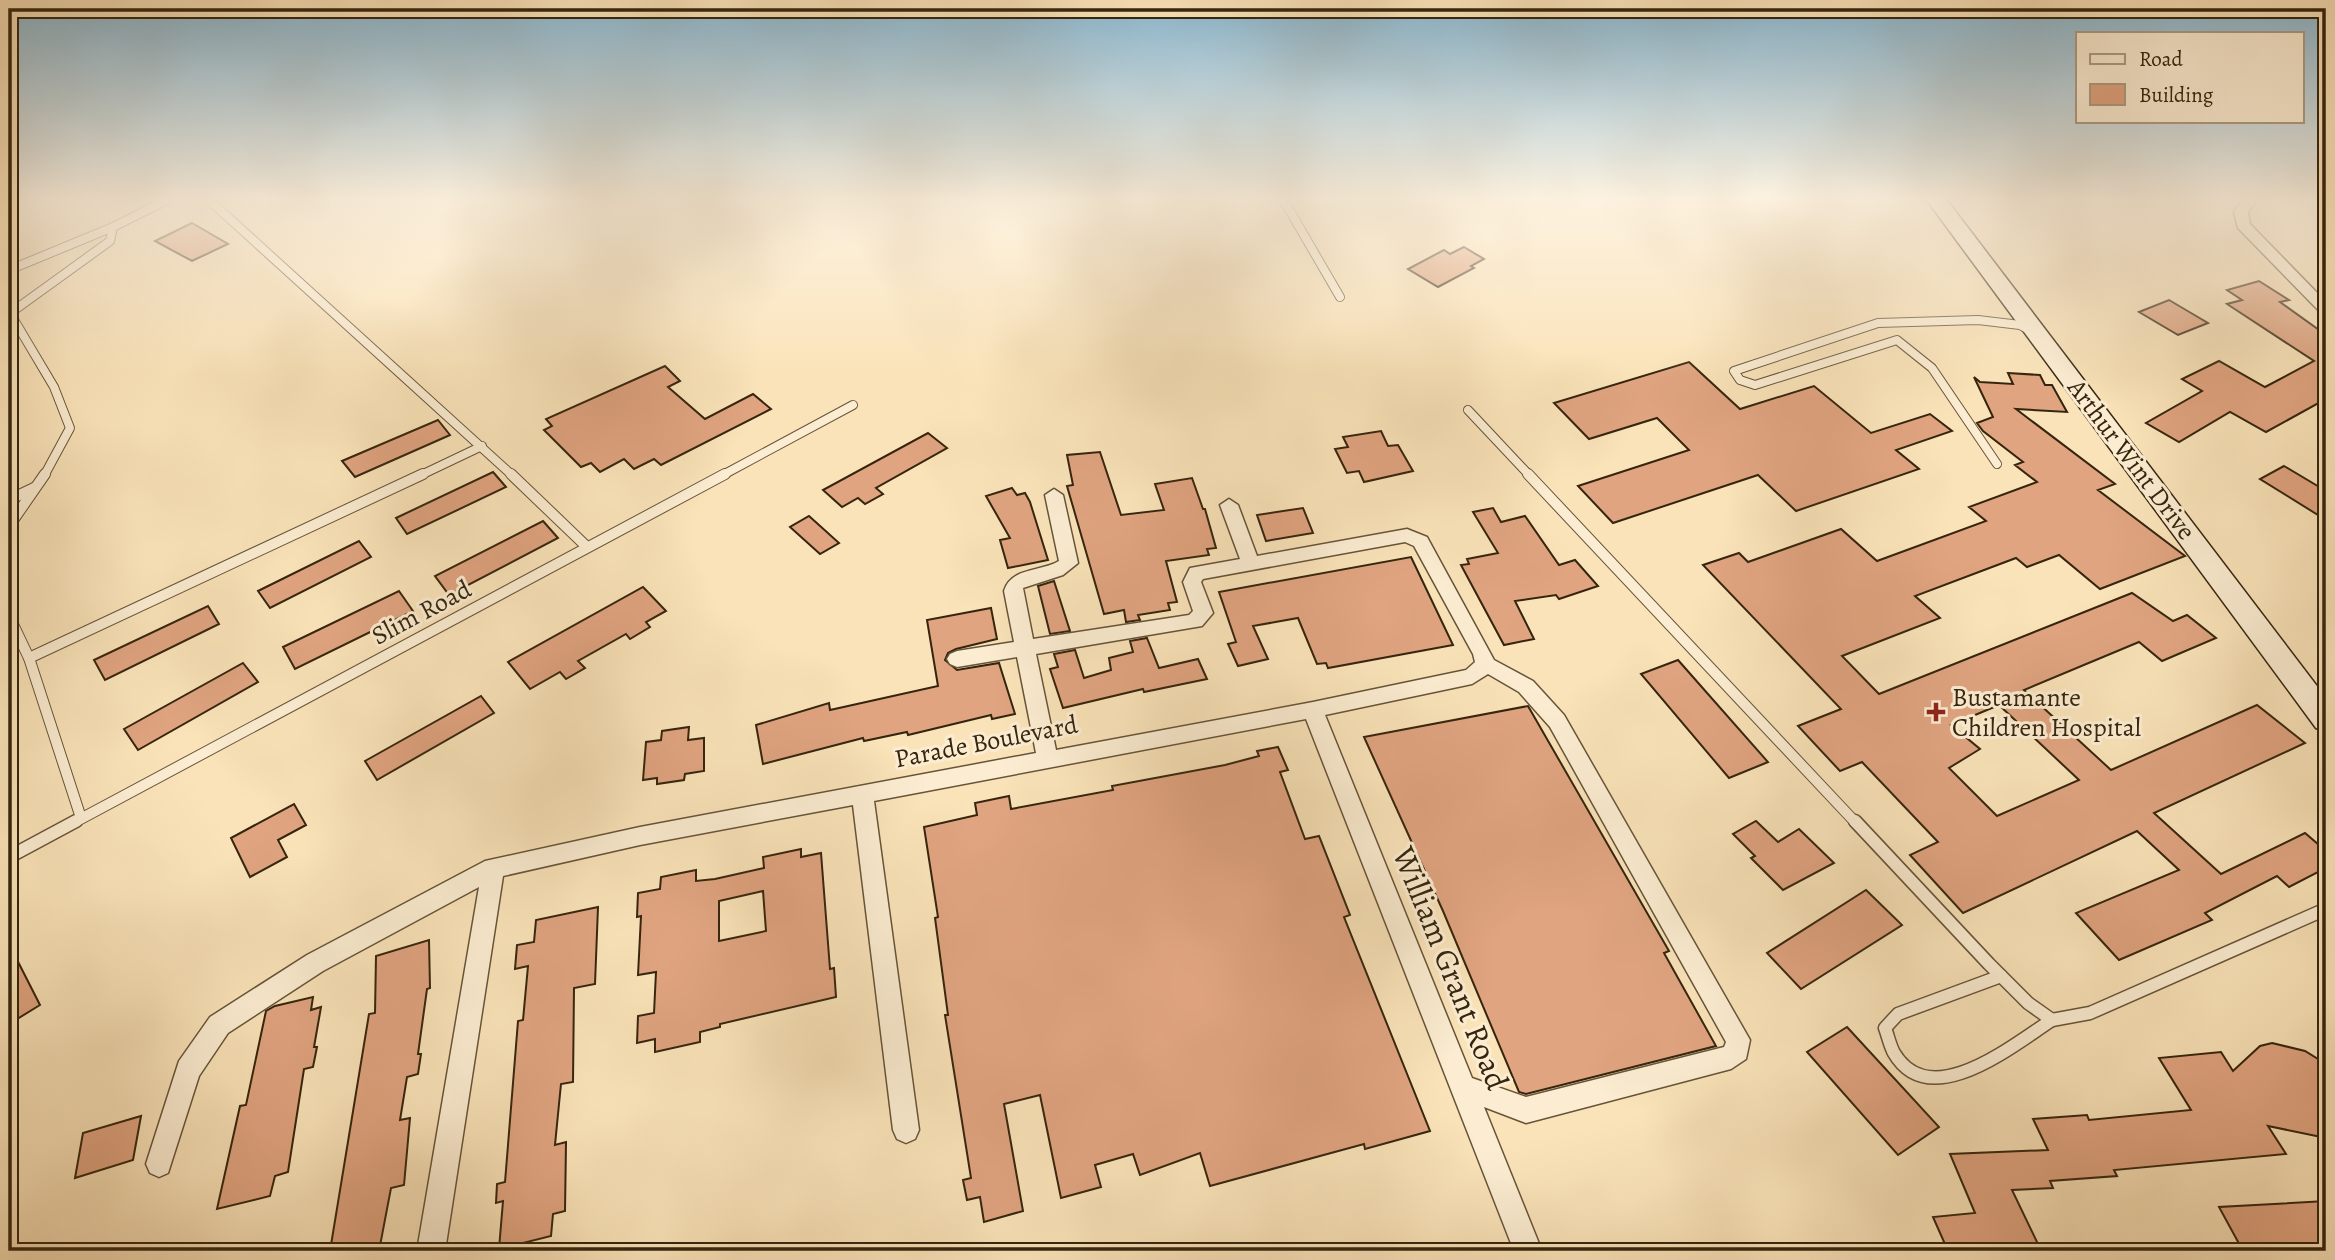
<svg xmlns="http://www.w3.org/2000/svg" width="2335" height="1260" font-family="Alegreya,serif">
	<rect width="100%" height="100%" fill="#fae3b9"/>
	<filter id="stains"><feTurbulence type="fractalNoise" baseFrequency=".00286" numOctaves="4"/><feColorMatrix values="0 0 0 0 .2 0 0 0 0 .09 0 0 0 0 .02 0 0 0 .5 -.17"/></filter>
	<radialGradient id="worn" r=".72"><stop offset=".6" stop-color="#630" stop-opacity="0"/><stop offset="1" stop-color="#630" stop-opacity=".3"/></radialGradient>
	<!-- building -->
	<g fill="#e0a480" stroke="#35250e" stroke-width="2" fill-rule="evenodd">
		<path d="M192,223L228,244L192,261L155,241Z"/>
		<path d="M1464,247L1484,259L1471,266L1474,268L1438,287L1408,269L1444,250L1450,254Z"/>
		<path d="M2259,281L2289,300L2280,302L2326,335V399L2266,432L2230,412L2179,442L2146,423L2202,391L2182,379L2219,361L2265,387L2314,361L2227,304L2242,300L2227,290Z"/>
		<path d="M2169,300L2208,323L2178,335L2139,312Z"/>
		<path d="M1689,362L1740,409L1814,386L1871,433L1930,414L1952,431L1896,450L1919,469L1796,511L1758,475L1613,523L1578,486L1689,450L1657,418L1589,439L1554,403Z"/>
		<path d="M665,366L680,381L668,387L705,419L753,394L771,409L661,465L654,459L634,469L624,459L600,472L591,463L581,467L544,430L552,426L546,419Z"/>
		<path d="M2008,373L2040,375L2045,385H2052L2067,412L2016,409L2115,484L2098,490L2185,556L2100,589L2059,555L2027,567L2016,558L1915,596L1940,618L1842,656L1879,694L2132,593L2173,621L2187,615L2216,638L2162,661L2139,642L2024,690L2111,770L2257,705L2305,743L2154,813L2221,874L2305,833L2326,851V868L2289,887L2277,876L2205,913L2212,920L2119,960L2076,913L2179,870L2137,831L1963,913L1910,855L1938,842L1862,762L1840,771L1798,726L1841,709L1703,565L1739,553L1748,562L1841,529L1877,561L1986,521L1969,507L2037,482L2015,465L2023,462L1983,431L1977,423L1993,417L1974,377L1980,382L2013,384ZM1999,705L2079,780L1997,816L1949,768L1980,749L1951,725Z"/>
		<path d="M438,420L450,435L355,477L342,461Z"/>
		<path d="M1381,431L1388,446L1398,445L1413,471L1364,482L1359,471L1347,473L1335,449L1348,447L1343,437Z"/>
		<path d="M928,433L947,448L876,488L883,494L865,504L858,498L842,507L823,490Z"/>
		<path d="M1100,452L1121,515L1164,510L1155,484L1192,478L1203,509H1205L1216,548L1207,549L1209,555L1166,561L1177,602L1168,603L1170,610L1138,615L1140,620L1126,622L1124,610L1104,614L1067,486L1073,485L1067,455Z"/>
		<path d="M2284,466L2326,491V520L2260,479Z"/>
		<path d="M493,472L506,487L407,534L396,518Z"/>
		<path d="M1012,488L1017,495L1025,493L1030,502L1048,560L1008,568L1000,540L1010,538L986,496Z"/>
		<path d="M1303,508L1313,533L1266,541L1257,515Z"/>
		<path d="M1493,508L1501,522L1525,516L1559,565L1575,560L1598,586L1559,599L1556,595L1515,601L1534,639L1504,645L1461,565L1469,564L1467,559L1498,553L1473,512Z"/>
		<path d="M809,516L839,543L820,554L790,527Z"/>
		<path d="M543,521L558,538L449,595L435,576Z"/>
		<path d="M359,541L371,557L270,608L258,591Z"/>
		<path d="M1411,557L1453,645L1328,668L1326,663L1317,664L1298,618L1253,626L1268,659L1238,666L1228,644L1236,642L1219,592Z"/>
		<path d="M1054,581L1070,631L1050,634L1038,586Z"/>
		<path d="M643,587L666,611L646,622L650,627L630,639L626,634L578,661L585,668L566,679L560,672L530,689L508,662Z"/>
		<path d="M399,591L413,611L295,669L283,647Z"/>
		<path d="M208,606L219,624L105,680L94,660Z"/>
		<path d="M991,608L997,639L956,649L948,653L945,660L957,670L999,663L1015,714L992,719L991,715L908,735L907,732L864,741L863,738L763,764L756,725L829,703L830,710L938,686L927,620Z"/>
		<path d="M1147,638L1159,668L1198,659L1207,679L1144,692L1143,689L1063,708L1050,669L1058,667L1054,654L1075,650L1084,678L1111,670L1109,658L1133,652L1130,641Z"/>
		<path d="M1678,660L1768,762L1729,778L1641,674Z"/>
		<path d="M243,663L258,682L138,750L124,729Z"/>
		<path d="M481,696L494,713L377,780L365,761Z"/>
		<path d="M1528,706L1669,951L1664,953L1716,1046L1526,1094L1519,1092L1443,911L1364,737Z"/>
		<path d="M689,727L688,740L704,738V771L685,774L684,780L657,784V778L643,780L646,742L661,740L662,731Z"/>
		<path d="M1278,747L1288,770L1280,772L1305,839L1319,836L1350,915L1344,917L1430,1131L1365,1149L1364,1144L1210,1186L1200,1153L1140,1175L1133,1154L1095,1165L1101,1187L1061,1198L1040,1095L1004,1104L1023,1211L984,1222L980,1197L967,1200L963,1180L971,1178L945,1015H948L935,918L938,917L924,827L977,815L975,803L1009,796L1011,809L1113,790L1112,786L1225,765L1259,756L1257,751Z"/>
		<path d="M294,804L306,825L278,840L287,857L250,877L231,838Z"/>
		<path d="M1756,821L1778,842L1799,829L1834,863L1783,890L1751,858L1755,856L1733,834Z"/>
		<path d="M801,849V857L821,853L830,969L834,968L836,997L720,1024V1027L700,1032V1042L655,1052V1039L637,1043L638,1016L654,1013L656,972L638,975L641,916L637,917L638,893L660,889L661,877L696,870V881L715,879L764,868L763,857ZM763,891L766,931L719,941V901Z"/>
		<path d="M1866,890L1902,925L1801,989L1767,953Z"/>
		<path d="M598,907L595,984L574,988L573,1082L561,1084L559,1104L555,1145L566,1142L565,1211L553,1214L551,1236L499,1249L503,1201L496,1203L497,1184L505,1182L518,1021L523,1020L528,966L515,969L517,945L534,942L536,920Z"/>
		<path d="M429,940L430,988L427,989L418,1054H421L418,1074L407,1077L400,1120L410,1118L404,1185L391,1188L379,1251H330L369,1014L375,1013L376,956Z"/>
		<path d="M9,944L40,1005L9,1024Z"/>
		<path d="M313,997L311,1010L321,1007L314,1047H317L313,1067L304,1069L288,1172L275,1176L270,1196L217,1209L240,1106L246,1105L266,1011L275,1006Z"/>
		<path d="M1847,1027L1939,1127L1898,1155L1807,1052Z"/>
		<path d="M2272,1043L2305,1051L2326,1064V1138L2268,1126L2286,1154L2114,1170L2117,1176L2050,1181L2053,1188L2012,1190L2038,1244L1948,1251L1933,1217L1975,1213L1950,1154L2048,1150L2033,1119L2087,1115L2089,1120L2191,1110L2159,1058L2221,1052L2233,1071L2260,1046Z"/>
		<path d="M141,1116L133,1160L75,1178L83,1133Z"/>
		<path d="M2326,1201V1251H2243L2219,1207Z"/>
	</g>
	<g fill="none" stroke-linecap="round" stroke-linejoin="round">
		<!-- lane-far2 casing -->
		<g stroke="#665439" stroke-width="10">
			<g id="lane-far2">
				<path d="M208,199L513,476"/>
				<path d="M1283,199L1340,297"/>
				<path d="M9,270L113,227"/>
				<path d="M10,313L54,387L70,428L44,476"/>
				<path d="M9,314L110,241L113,227L169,199"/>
				<path d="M1468,410L1530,476"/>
				<path d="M1997,464L1932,368L1897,340L1755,385L1740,380L1734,371L1878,323L1978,320L2020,325L2029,330"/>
				<path d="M419,476L482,446"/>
				<path d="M721,476L853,405"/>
			</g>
		</g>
		<!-- lane-far1 casing -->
		<g stroke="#665439" stroke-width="12">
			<g id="lane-far1">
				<path d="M511,474L586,546"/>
				<path d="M1528,474L1856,823"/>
				<path d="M9,500L34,488"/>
				<path d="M9,526L45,474"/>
				<path d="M9,616L29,658L81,818"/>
				<path d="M29,658L423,474"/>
				<path d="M73,823L725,474"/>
			</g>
		</g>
		<!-- lane casing -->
		<g stroke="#665439" stroke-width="15">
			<g id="lane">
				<path d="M1855,821L1989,964L2028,1003L2052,1020L2090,1013L2326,909"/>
				<path d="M9,857L76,821"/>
				<path d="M2001,976L1898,1014L1885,1028C1888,1036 1890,1046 1894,1053C1930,1114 2013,1045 2052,1020"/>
			</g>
		</g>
		<!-- street casing -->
		<g stroke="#665439" stroke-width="3">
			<g id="street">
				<path d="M2243,199H2257L2248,212L2250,224L2326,302V314L2321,313L2238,228L2234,212Z"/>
				<path d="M1054,489L1063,495L1078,563L1063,575L1023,588L1033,639L1189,615L1193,611L1183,582L1190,568L1240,559L1220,505L1229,499L1238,505L1257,556L1407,529L1427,537L1494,660L1533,681L1564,715L1750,1040L1746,1059L1731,1069L1526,1123L1484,1107L1542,1251H1514L1306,719L874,801L919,1130L915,1139L906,1143L897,1139L893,1130L853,805L640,845L503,876L445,1251H417L479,887L323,971L228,1033L199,1076L168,1173L159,1177L150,1173L146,1164L179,1061L210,1017L307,955L485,861L640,827L1036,753L1017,657L957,667L950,664L947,659L950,654L957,651L1014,642L1004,591C1011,567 1041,572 1059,561L1045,495ZM1405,542L1414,546L1473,654L1475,662L1466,670L1313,702L1056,750L1036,654L1202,626L1213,613L1201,582L1203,579ZM1488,674L1519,692L1550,727L1726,1042L1724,1047L1526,1097L1472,1078L1325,715L1472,684Z"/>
			</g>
		</g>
		<!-- secondary casing -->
		<g stroke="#35250e" stroke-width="3">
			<path id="secondary" d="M1926,199H1946L2326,698V732L2316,728Z"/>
		</g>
		<!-- lane-far2 -->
		<use href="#lane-far2" stroke="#fcedd2" stroke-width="8"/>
		<!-- lane-far1 -->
		<use href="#lane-far1" stroke="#fcedd2" stroke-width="10"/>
		<!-- lane -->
		<use href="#lane" stroke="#fcedd2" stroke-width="12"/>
		<!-- street -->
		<use href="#street" fill="#fcedd2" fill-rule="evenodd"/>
		<!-- secondary -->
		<use href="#secondary" fill="#fcedd2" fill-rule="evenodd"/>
	</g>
	<!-- sky -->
	<linearGradient id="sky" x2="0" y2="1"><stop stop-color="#8ab8d2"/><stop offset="0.53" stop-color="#fdf2e0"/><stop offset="1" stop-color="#fdf2e0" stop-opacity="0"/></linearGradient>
	<rect width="2335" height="375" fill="url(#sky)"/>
	<!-- markers -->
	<path fill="#8f2418" stroke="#fcedd2" stroke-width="2.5" d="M1932.5 701.5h7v7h7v7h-7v7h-7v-7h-7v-7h7z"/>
	<g text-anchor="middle" stroke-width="6" stroke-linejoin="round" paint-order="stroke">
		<!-- street labels -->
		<g font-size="26" fill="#35250e" stroke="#fcedd2">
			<text transform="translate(2132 459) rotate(53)" y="9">Arthur Wint Drive</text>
			<text transform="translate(421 612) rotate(-28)" y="9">Slim Road</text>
			<text transform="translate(986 741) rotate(-11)" y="9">Parade Boulevard</text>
		</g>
		<!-- poi labels -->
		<g font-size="26" fill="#35250e" stroke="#fcedd2" text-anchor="start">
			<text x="1952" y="706">Bustamante<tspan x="1952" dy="30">Children Hospital</tspan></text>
		</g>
		<!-- near-street labels -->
		<g font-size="32" fill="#35250e" stroke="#fcedd2">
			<text transform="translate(1451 968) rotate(68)" y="11">William Grant Road</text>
		</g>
	</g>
	<!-- margin -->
	<rect width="2335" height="1260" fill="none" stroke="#fae3b9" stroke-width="35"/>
	<rect x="10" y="10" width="2314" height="1239" fill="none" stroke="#35250e" stroke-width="3.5"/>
	<rect x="18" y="18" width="2300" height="1225" fill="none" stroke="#35250e" stroke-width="2"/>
	<!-- legend -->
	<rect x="2076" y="32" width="228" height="91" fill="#fcedd2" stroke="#ac9d84" stroke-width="2"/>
	<rect x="2090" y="54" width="35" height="10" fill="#fcedd2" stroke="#ac9d84" stroke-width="2"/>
	<text x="2139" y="66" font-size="21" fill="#35250e">Road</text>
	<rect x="2090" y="84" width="35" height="21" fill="#e0a480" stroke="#ac9d84" stroke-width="2"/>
	<text x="2139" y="102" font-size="21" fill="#35250e">Building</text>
	<rect width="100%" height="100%" filter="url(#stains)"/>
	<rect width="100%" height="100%" fill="url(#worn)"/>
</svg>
